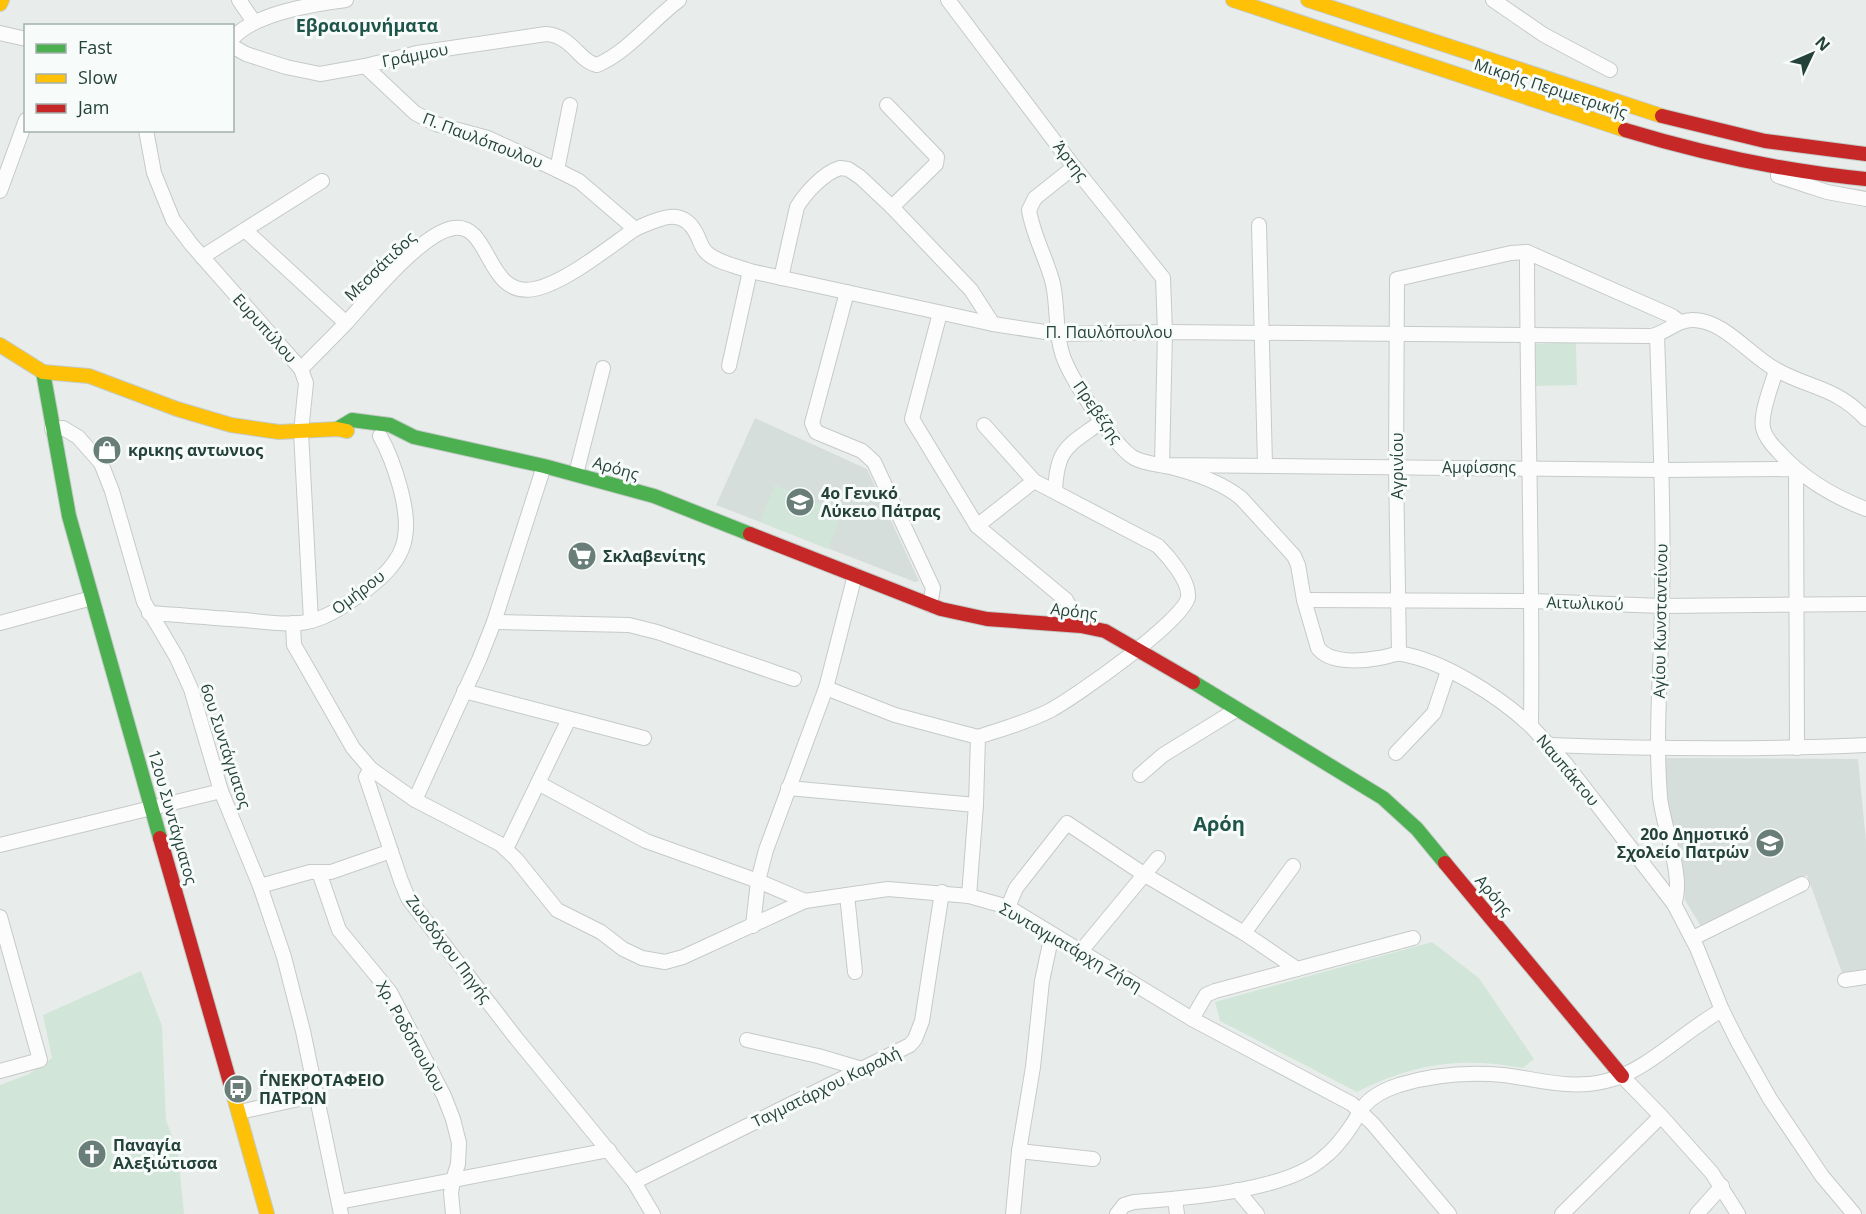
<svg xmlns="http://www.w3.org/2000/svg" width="1866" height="1214" font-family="'Open Sans',sans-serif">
	<rect width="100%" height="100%" fill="#e8edeb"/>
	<!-- built -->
	<g fill="#d6dedb">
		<path d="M755,418L867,469L919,581L915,582L716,505Z"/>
		<path d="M1663,758L1858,759L1866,841V970L1842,973L1807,875L1702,928L1685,900L1682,872L1669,818Z"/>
	</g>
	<!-- green -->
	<g fill="#d1e6d8">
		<path d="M1576,342L1577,385L1536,386L1535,344Z"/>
		<path d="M775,485L842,513L828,549L760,522Z"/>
		<path d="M1432,942L1479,978L1534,1059L1523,1068C1459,1057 1416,1063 1357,1092L1220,1021L1215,1002Z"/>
		<path d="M141,971L162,1026L166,1120L178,1152L184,1214H0V1085L29,1074L52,1058L43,1015Z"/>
	</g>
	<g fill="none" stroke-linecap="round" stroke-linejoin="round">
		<!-- street casing -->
		<g stroke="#c5cac8" stroke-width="16">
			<g id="street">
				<path d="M239,0L254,22"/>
				<path d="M948,0L1074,167L1163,278L1165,332L1162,465L1662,470L1796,469L1797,748"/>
				<path d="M1493,0L1544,35L1610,70"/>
				<path d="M0,33L26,39"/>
				<path d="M232,39C254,13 314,4 346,0"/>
				<path d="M232,46L246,54L286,67L320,74L365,66L417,53L546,34C573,36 579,62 597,65C629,51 651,21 679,0"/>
				<path d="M365,66L415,113L436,124L488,138L557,170L579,181L635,229C657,220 681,205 696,233C700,240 701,248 707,253C718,263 737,266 750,271L993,324L1058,334L1165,332L1651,336C1667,333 1677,319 1694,320C1725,321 1749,355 1775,369C1810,389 1835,386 1866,419"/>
				<path d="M887,105L937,157L936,164L892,207"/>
				<path d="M146,130L154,173L173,220L191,244L301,369L306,383L301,432L311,621"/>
				<path d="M1074,167L1035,198L1029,210C1033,236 1047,259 1053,284C1058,307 1055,331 1062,353C1068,375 1115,447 1134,458C1146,464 1157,464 1170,467C1194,473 1221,482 1241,498L1294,556L1298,565L1304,600L1318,648C1330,664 1362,661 1379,658C1387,657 1395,653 1402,654C1444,661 1500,697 1531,726"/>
				<path d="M557,170L570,105"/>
				<path d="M1778,176L1827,192L1866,199"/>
				<path d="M0,191L26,120"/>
				<path d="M1259,225L1265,465"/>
				<path d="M245,230L346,323"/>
				<path d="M1527,252C1527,410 1533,568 1531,726L1565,763L1674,904L1697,948L1722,1010L1738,1042L1770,1099L1822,1176L1854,1214"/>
				<path d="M202,257L322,181"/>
				<path d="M781,278L797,207C806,192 824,173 840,168L848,169L860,177L892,207L971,290L993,324"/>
				<path d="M847,292L812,423L816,432L862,451L874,462L933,588L930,605"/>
				<path d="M940,313L912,419L977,526L1066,600L1081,626"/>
				<path d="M1657,335C1660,426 1664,516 1662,607C1661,671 1655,734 1660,797C1663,827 1685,878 1674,904"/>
				<path d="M729,366L750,271"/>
				<path d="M301,369C316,353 331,339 346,323C368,299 422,232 454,228C491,223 486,298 534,289C565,283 609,247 635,229"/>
				<path d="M1776,370C1772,385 1760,413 1763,428C1765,437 1772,445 1778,451C1803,479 1832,496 1866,509"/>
				<path d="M52,429L63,428L78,437L101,463L112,491L144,602L177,658L191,689L221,791L260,886L284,957L303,1031L341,1214"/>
				<path d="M576,474L603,368"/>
				<path d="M1055,491C1057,446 1069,446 1102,421"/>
				<path d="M977,526L1034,481"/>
				<path d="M1304,600L1532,601L1662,606L1866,604"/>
				<path d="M149,613C181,615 213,618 245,620C264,622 282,625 300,623C322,621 341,608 358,596C403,563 415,542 400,487C395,469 389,452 380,436"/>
				<path d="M494,622L629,625L657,632L794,679"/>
				<path d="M0,623L92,598"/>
				<path d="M293,623L294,645L301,657L353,748L371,769L415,800L500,844L516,859L557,910L601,932L623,949L642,958L665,962L683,957L805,901L888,889L969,896L1008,907L1192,1019L1352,1104L1373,1124L1449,1214"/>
				<path d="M1399,653L1396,467L1397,279L1511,253L1527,252L1672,316L1680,322"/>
				<path d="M826,688L895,715L978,737"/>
				<path d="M464,691L644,738"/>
				<path d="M1549,745C1655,749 1760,750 1866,745"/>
				<path d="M1396,753L1434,713L1448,671"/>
				<path d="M371,769L366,777L401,881L408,898L516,1038L634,1182L653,1214"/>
				<path d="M1140,775L1163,755L1236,710"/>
				<path d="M538,783L646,841L758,881L805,901"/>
				<path d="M788,788L976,805"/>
				<path d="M415,800L479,660L494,622L544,466"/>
				<path d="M0,845L221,791"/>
				<path d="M506,849L569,719"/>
				<path d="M319,872L339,930L390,992L444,1096L453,1119L459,1143L458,1164L453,1180L451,1193L453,1214"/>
				<path d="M260,886L310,872H331L391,851"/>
				<path d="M847,895L855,972"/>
				<path d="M969,896L976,805L978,737C1002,729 1028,722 1051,710C1075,697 1185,620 1188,597C1190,581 1168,556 1158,546L1034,481L984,425"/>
				<path d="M1008,907L1016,888L1067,823L1145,875L1244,933L1297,969"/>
				<path d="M0,917L40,1060L0,1071"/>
				<path d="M753,926L758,881L766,850L826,688L855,575"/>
				<path d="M1244,933L1293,866"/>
				<path d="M1693,938L1802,884"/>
				<path d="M1081,951L1158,858"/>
				<path d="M1845,980L1866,977"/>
				<path d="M1192,1019L1206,995L1215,991L1413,938"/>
				<path d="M747,1040L818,1056L862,1069"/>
				<path d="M239,1112L317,1095"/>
				<path d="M1661,1116L1712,1173L1738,1214"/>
				<path d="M1019,1151L1093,1159"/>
				<path d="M634,1182L910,1045L915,1039L922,1021L942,892"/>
				<path d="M1237,1190L1257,1214"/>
				<path d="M1175,1199L1177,1214"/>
				<path d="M339,1202L609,1150"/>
				<path d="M1013,1214L1019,1151L1033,1067L1042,981L1052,934"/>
				<path d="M1117,1214L1124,1205L1134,1202C1184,1198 1283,1192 1322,1159C1334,1150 1344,1137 1352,1125C1356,1119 1359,1112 1364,1106C1372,1096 1387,1089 1399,1085C1432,1075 1468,1072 1503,1075C1537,1079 1571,1090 1606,1081C1646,1072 1685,1030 1722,1010"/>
				<path d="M1562,1214L1661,1116L1622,1076"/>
				<path d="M1697,1214L1722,1186"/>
			</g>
		</g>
		<!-- fast casing -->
		<g stroke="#c3cbc8" stroke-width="16">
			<g id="fast">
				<path d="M43,372L69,516L160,838"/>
				<path d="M337,429L352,420L390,425L414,437L544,466L654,496L750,534"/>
				<path d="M1193,682L1383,798L1417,829L1445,863"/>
			</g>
		</g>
		<!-- slow casing -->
		<g stroke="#c3cbc8" stroke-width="16">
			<g id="slow">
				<path d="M1233,0L1625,130"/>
				<path d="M1308,0L1662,116"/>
				<path d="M0,4L2,0"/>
				<path d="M0,345L43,372L89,376L177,409L231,425L279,432L337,429L347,431"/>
				<path d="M233,1093L267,1214"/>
			</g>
		</g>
		<!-- jam casing -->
		<g stroke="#c3cbc8" stroke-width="16">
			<g id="jam">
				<path d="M1662,116L1765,141L1866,154"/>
				<path d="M1625,130C1704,154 1783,171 1866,179"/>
				<path d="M750,534L941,609L987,619L1081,626L1105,631L1193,682"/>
				<path d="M160,838L233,1093"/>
				<path d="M1445,863L1622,1076"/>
			</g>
		</g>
		<!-- street -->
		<use href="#street" stroke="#fcfcfc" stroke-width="14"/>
		<!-- fast -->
		<use href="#fast" stroke="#4caf50" stroke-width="14"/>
		<!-- slow -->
		<use href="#slow" stroke="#ffc107" stroke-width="14"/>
		<!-- jam -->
		<use href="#jam" stroke="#c62828" stroke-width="14"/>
	</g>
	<!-- icons -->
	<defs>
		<g id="shop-disc" transform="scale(1.5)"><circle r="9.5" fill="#697e78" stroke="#f7fbf9"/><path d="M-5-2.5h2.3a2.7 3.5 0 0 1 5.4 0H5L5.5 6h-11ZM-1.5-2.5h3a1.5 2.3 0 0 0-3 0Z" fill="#fff"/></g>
		<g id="school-disc" transform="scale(1.5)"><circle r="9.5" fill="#697e78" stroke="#f7fbf9"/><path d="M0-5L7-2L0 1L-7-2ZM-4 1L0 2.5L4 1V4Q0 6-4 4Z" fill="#fff"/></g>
		<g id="supermarket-disc" transform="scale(1.5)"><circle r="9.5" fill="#697e78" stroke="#f7fbf9"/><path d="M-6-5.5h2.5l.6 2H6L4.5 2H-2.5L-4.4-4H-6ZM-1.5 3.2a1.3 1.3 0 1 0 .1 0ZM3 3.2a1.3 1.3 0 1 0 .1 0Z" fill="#fff"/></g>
		<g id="bus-disc" transform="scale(1.5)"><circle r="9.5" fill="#697e78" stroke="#f7fbf9"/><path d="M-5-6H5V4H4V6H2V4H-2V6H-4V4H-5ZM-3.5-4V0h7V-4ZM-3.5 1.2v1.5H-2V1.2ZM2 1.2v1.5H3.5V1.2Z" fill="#fff"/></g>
		<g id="church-disc" transform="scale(1.5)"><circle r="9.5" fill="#697e78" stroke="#f7fbf9"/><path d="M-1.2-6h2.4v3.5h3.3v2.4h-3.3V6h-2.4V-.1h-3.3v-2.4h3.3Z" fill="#fff"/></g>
	</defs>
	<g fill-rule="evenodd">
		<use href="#shop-disc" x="107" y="450"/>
		<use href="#school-disc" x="800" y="502"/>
		<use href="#supermarket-disc" x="582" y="556"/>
		<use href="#school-disc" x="1770" y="843"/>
		<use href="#bus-disc" x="238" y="1089"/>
		<use href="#church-disc" x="92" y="1154"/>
	</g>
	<g text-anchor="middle" stroke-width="6" stroke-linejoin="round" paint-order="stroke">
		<!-- street labels -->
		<g font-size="16" fill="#24423a" stroke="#f7fbf9">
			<text transform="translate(415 55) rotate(-11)" y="6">Γράμμου</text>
			<text transform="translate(1551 88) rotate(18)" y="6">Μικρής Περιμετρικής</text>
			<text transform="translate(483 140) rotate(21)" y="6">Π. Παυλόπουλου</text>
			<text transform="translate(1071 161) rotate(52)" y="6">Άρτης</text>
			<text transform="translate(380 266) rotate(-44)" y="6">Μεσσάτιδος</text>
			<text transform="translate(265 328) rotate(48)" y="6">Ευρυπύλου</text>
			<text x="1109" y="338">Π. Παυλόπουλου</text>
			<text transform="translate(1098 412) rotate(55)" y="6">Πρεβέζης</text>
			<text transform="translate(1397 466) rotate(-90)" y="6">Αγρινίου</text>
			<text x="1479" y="473">Αμφίσσης</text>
			<text transform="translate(616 468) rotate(16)" y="6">Αρόης</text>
			<text transform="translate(358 592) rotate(-37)" y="6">Ομήρου</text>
			<text transform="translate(1585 603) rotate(2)" y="6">Αιτωλικού</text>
			<text transform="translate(1074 611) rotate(7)" y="6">Αρόης</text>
			<text transform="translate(1660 621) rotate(-89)" y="6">Αγίου Κωνσταντίνου</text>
			<text transform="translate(226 746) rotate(72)" y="6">6ου Συντάγματος</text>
			<text transform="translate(1568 770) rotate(50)" y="6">Ναυπάκτου</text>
			<text transform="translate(173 817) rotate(74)" y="6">12ου Συντάγματος</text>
			<text transform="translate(1494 895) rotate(50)" y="6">Αρόης</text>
			<text transform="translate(1071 947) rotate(30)" y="6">Συνταγματάρχη Ζήση</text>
			<text transform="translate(449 949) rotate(53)" y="6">Ζωοδόχου Πηγής</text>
			<text transform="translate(411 1036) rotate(61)" y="6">Χρ. Ροδόπουλου</text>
			<text transform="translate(826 1087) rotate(-26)" y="6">Ταγματάρχου Καραλή</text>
		</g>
		<!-- poi labels -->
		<g font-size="16" font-weight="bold" fill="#24423a" stroke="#f7fbf9" text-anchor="start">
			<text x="128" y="456">κρικης αντωνιος</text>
			<text x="821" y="499">4ο Γενικό<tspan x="821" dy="18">Λύκειο Πάτρας</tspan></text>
			<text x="603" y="562">Σκλαβενίτης</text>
			<text x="1749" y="840" text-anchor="end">20ο Δημοτικό<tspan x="1749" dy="18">Σχολείο Πατρών</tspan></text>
			<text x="259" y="1086">Γ΄ΝΕΚΡΟΤΑΦΕΙΟ<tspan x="259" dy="18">ΠΑΤΡΩΝ</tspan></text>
			<text x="113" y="1151">Παναγία<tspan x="113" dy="18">Αλεξιώτισσα</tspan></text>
		</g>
		<!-- neighbourhood labels -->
		<g font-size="18" font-weight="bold" fill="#1f5548" stroke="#f7fbf9">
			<text x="367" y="32">Εβραιομνήματα</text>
		</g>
		<!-- quarter labels -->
		<g font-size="20" font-weight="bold" fill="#1f5548" stroke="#f7fbf9">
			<text x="1219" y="831">Αρόη</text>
		</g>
	</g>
	<!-- legend -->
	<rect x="24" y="24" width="210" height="108" fill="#f7fbf9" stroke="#a3b1ad" stroke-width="1.5"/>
	<rect x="36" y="44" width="30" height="9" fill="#4caf50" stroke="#a3b1ad" stroke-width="1.5"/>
	<text x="78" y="54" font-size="18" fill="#24423a">Fast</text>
	<rect x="36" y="74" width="30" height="9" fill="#ffc107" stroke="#a3b1ad" stroke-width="1.5"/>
	<text x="78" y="84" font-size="18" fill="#24423a">Slow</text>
	<rect x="36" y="104" width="30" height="9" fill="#c62828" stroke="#a3b1ad" stroke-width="1.5"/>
	<text x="78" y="114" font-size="18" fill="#24423a">Jam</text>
	<!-- north arrow -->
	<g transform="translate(1812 54) rotate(46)" stroke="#f7fbf9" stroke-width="4.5" paint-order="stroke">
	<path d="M0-4.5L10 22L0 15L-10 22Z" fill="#24423a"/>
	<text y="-9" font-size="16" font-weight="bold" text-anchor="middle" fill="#24423a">N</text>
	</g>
</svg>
